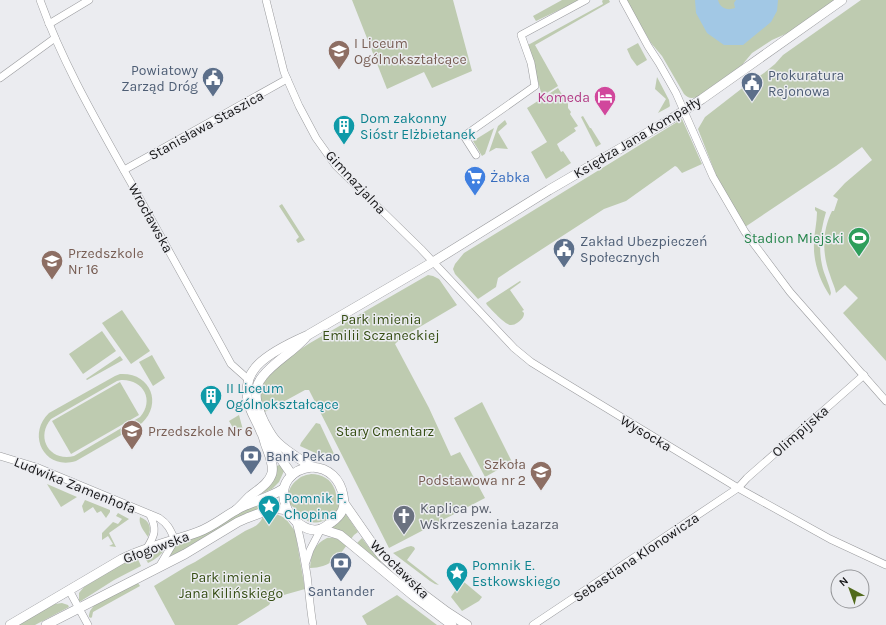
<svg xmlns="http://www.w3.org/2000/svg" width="886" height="625" font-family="Karla,sans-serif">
	<rect width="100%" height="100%" fill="#ebecf0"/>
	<!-- green -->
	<g fill="#becbb0" fill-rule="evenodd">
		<path d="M352,0H453L472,71L432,88L424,72L387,89Z"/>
		<path d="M562,0H577L578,1L536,21L533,16Z"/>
		<path d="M603,0H609L610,2L535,45L558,86L542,96L528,45L603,4L602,1Z"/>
		<path d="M626,0H835L790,32L772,40L752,53L742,65L697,97C691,99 688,98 684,94L662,56L651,43Z"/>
		<path d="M861,0H886V361L843,313L858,298L845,285L836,293C835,287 832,282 830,275C822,254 822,231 832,211H834L838,199L833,196L845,183L872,160L862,147L836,166L745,227L716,175L698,129L705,117L745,86L764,73L775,64L783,55Z"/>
		<path d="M638,43L647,60L637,66L631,58L627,49Z"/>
		<path d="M657,77L669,100L670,106L669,107L658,113L666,99L655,89Z"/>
		<path d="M558,88L568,104V108L571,112L570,114L578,126L574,128L576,131L557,144L561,152L563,151L571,163L546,179L531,152L547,142L527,108Z"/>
		<path d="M583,116L590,128H591L601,144L596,147L581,117Z"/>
		<path d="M682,119L702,164L682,173L677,167L675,166L626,201L604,209L516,266L498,278L496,287L478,299L455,274L453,269L455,264L464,253Z"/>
		<path d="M505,120L507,124L498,132L508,149L496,148L489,152L498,126Z"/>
		<path d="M494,128L485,154L482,156L473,141Z"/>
		<path d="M282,204L305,240L298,243L296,240L299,237L279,206Z"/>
		<path d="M815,207L826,212C821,229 818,247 822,265C824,275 829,283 831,293L830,296C820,281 813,262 814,243C814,233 817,223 817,212L815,210Z"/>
		<path d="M428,275L433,276L439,279L457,305L401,338L395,344L429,408L451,456L460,452L485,498L389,548L309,390H305L263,413L260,404V387L263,381L287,358L310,343Z"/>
		<path d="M520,281L521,282L510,290L524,310L522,311L524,313C524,318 521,320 517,323C515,324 514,325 511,325C505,325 492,310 487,305L486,303Z"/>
		<path d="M122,310L150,351L131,364L102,323Z"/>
		<path d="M102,331L116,351L83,374L69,354Z"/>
		<path d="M152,355L165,378L153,386L139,362Z"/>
		<path d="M120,356L123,360L87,380L86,379Z"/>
		<path d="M120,374C150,372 163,403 142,423L76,461C45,471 26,435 49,413L115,376ZM121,380C143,379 155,400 140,417L74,456C50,462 35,438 51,419L117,381Z"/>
		<path d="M120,382L139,415L71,454L52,421Z"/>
		<path d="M482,402L512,462L485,477L454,418Z"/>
		<path d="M239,415L243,430L236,433L229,421Z"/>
		<path d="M316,423L320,424L335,456L336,458L335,461H333L300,446L301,443Z"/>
		<path d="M281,464L284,468V471L279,482L272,489L263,493L262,491C272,485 277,477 277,466Z"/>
		<path d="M311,474C322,474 331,479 335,490C336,493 336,496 337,499C337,502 340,505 339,508C338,514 329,520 323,521C308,526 303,518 295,509C294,507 291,506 290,504C285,497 290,485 297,480C301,476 306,475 311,474Z"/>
		<path d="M47,484L77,497L61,507Z"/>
		<path d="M85,500L110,510V512L106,518L101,511L97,513L93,507L84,513L82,506Z"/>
		<path d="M259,504L261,508L238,517L181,551L168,557L173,544L241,512Z"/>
		<path d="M118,513L129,519L109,533L116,547L109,546L113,544L108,536L102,540V533L113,522L118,524L122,519L116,516Z"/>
		<path d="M345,513L358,532L354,535L351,539L331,528Z"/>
		<path d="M269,514H276L281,516L286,519L295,531L305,589L273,598L269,605L237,625H175L154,586L187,566L195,562L245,531C254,527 260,525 263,516Z"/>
		<path d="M140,517C150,521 152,528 148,537C144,531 138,524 140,517Z"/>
		<path d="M327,538C336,537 340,540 347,545C341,553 334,563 323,566C319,567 315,568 310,568C311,554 314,544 327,538Z"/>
		<path d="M362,538L370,549L381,562L379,564L357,543Z"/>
		<path d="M411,546L414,547L415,549L407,560L439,585L435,584L430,581L393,553L407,547Z"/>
		<path d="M165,547L166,548C161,555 156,559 148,563L143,554Z"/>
		<path d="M137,557L141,566L114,580L81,601H79V593L84,587L127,561Z"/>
		<path d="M461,582H464L482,597L479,601L462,611L451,597Z"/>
		<path d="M138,583L140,586L93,612L92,617L91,618L89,617V615L90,611L95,604Z"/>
		<path d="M397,595L437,625H367L362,616Z"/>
		<path d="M62,603L68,605L69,607L35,625H18L55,604Z"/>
	</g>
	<!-- water -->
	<path fill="#a2c8e5" d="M695,0H718C720,8 727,11 735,8L734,3L736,0H778L777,11L771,22L743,45H724L707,33L696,13Z"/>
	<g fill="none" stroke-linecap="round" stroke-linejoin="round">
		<!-- street casing -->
		<g stroke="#9a9b9e" stroke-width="8">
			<g id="street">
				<path d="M40,0C63,64 97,122 130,181C164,242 198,303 231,364L249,380"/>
				<path d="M266,0L284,72L299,106L316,138L336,166L421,249L514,348L531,362L552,375L738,488L830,539L886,565"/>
				<path d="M623,0L648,46L659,63L676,93L713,177L745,232L790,292L886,401"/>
				<path d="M49,24L89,0"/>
				<path d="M0,78L55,38"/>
				<path d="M476,155L464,136L535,86L531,63L521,35L586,0"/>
				<path d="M124,170L287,79"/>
				<path d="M0,456L36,467L159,518C168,524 170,529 175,540L159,567"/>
				<path d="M296,522C301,539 304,557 307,575C309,591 310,608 313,625"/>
				<path d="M147,548C155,535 157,529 150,515"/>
				<path d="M306,562L310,550L321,529"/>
				<path d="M69,590L88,625"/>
				<path d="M533,625L738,488L747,478L864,375"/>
			</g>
		</g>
		<!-- secondary casing -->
		<g stroke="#9a9b9e" stroke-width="10">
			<g id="secondary">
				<path d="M306,337C293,352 275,361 263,376C251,390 257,407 264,422C268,429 271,436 277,442C287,452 300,459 312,467"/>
				<path d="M267,439L292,475"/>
				<path d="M312,467C329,468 340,479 343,495C344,501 345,506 342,511C340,515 336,519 332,522C329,524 325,527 321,529C307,534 290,519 286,506C278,485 291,469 312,467Z"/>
				<path d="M344,503L374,546L382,556L423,594L447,612L467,625"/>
				<path d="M236,510C241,506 245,501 249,497C257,490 269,484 272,473C274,463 268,452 265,443C264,439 263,435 261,432C257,421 250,412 248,401C246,392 247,379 253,371C262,356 292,342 308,335L433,262L549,190L671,119L702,99L842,0"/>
				<path d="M321,529L340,535L351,544L415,597L452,625"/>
				<path d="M10,625L122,559C146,547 173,541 198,532C215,526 228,513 244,506C257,500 271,497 283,489"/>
				<path d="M46,625L185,554L238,522L247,518L274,508L287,510"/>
			</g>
		</g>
		<!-- street -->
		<use href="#street" stroke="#fff" stroke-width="7"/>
		<!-- secondary -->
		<use href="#secondary" stroke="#fff" stroke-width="9"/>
	</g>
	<!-- icons -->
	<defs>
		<g id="university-pin" transform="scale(1.15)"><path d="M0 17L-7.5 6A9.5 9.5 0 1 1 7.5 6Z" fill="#8d6e63" stroke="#ebecf0"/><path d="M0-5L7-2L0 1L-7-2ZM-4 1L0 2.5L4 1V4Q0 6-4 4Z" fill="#fff"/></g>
		<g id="civic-pin" transform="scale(1.15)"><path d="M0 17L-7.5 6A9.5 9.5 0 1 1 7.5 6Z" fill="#5c6f8a" stroke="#ebecf0"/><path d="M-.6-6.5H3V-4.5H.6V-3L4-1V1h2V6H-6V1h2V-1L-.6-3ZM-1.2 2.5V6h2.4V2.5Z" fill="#fff"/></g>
		<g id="hotel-pin" transform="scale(1.15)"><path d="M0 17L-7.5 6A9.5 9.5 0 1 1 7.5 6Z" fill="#d1479c" stroke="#ebecf0"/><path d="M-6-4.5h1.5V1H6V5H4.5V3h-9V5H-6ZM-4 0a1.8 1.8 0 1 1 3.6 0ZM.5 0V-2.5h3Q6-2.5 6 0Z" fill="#fff"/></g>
		<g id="building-pin" transform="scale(1.15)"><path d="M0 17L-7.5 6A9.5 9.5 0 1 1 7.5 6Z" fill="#0f9aa8" stroke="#ebecf0"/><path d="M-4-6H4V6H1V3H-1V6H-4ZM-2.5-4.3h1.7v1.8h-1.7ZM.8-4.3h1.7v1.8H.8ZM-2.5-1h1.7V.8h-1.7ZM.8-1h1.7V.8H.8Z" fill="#fff"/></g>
		<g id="supermarket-pin" transform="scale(1.15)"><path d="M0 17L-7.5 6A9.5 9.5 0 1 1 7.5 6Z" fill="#3f7fe0" stroke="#ebecf0"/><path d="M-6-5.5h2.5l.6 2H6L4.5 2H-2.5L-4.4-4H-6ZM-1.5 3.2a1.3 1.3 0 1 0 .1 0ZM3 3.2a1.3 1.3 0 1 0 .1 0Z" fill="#fff"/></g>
		<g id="stadium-pin" transform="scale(1.15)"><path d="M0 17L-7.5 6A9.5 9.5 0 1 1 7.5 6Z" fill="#2e9e5b" stroke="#ebecf0"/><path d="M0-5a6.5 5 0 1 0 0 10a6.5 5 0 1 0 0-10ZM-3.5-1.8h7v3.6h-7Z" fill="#fff"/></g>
		<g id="school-pin" transform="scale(1.15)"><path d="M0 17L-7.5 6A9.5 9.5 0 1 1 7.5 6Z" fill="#8d6e63" stroke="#ebecf0"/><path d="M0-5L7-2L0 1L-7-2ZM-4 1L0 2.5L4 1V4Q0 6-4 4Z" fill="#fff"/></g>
		<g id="bank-pin" transform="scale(1.15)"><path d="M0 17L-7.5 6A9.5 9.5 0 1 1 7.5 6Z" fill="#5c6f8a" stroke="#ebecf0"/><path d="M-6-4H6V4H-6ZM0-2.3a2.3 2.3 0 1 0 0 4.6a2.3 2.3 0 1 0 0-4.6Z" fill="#fff"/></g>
		<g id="sight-pin" transform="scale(1.15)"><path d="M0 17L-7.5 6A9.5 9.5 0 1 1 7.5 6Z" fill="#0f9aa8" stroke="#ebecf0"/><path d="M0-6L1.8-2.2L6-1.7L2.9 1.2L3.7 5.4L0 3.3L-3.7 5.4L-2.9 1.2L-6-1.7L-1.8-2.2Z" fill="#fff"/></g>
		<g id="church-pin" transform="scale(1.15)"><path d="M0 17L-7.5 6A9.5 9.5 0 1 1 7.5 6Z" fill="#6b7280" stroke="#ebecf0"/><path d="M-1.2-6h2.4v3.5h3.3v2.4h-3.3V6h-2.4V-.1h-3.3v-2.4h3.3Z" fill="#fff"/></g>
	</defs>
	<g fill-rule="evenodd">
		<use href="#university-pin" x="339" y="51"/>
		<use href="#civic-pin" x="213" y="78"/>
		<use href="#civic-pin" x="752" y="83"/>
		<use href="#hotel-pin" x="605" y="97"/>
		<use href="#building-pin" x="344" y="126"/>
		<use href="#supermarket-pin" x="475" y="177"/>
		<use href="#stadium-pin" x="859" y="238"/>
		<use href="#civic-pin" x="564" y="249"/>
		<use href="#school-pin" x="52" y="261"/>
		<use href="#building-pin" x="211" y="396"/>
		<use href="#school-pin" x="132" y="431"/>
		<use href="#bank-pin" x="251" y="456"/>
		<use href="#school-pin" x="541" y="472"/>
		<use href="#sight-pin" x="269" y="506"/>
		<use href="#church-pin" x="404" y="516"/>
		<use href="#bank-pin" x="341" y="563"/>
		<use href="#sight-pin" x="457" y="573"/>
	</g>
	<g text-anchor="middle" stroke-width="3" stroke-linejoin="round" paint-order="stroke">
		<!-- education labels -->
		<g font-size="14" fill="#785e54" stroke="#ebecf0" text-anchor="start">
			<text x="354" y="48">I Liceum<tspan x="354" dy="16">Ogólnokształcące</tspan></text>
			<text x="68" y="258">Przedszkole<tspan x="68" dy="16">Nr 16</tspan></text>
			<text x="148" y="436">Przedszkole Nr 6</text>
			<text x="526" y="469" text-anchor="end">Szkoła<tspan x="526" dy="16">Podstawowa nr 2</tspan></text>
		</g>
		<!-- service labels -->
		<g font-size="14" fill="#4e5e75" stroke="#ebecf0" text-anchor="start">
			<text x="198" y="75" text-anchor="end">Powiatowy<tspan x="198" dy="16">Zarząd Dróg</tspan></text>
			<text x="768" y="80">Prokuratura<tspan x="768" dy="16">Rejonowa</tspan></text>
			<text x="580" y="246">Zakład Ubezpieczeń<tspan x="580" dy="16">Społecznych</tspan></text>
			<text x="266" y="461">Bank Pekao</text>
			<text x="341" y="596" text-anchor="middle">Santander</text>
		</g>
		<!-- hotel labels -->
		<g font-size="14" fill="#b23c85" stroke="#ebecf0" text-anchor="end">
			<text x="590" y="102">Komeda</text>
		</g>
		<!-- culture labels -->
		<g font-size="14" fill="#0d838f" stroke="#ebecf0" text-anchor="start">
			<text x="360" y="123">Dom zakonny<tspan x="360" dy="16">Sióstr Elżbietanek</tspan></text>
			<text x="226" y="393">II Liceum<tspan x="226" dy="16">Ogólnokształcące</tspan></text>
			<text x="284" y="503">Pomnik F.<tspan x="284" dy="16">Chopina</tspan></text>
			<text x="472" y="570">Pomnik E.<tspan x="472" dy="16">Estkowskiego</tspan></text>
		</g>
		<!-- street labels -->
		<g font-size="14" fill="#151517" stroke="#ebecf0">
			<text transform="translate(206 125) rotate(-29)" y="5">Stanisława Staszica</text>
			<text transform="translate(637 137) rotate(-31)" y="5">Księdza Jana Kompałły</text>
			<text transform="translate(356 182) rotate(47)" y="5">Gimnazjalna</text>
			<text transform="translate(151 218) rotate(61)" y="5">Wrocławska</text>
			<text transform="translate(800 431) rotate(-41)" y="5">Olimpijska</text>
			<text transform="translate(646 433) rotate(31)" y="5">Wysocka</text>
			<text transform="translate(75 485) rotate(22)" y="5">Ludwika Zamenhofa</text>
			<text transform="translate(156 547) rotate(-20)" y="5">Głogowska</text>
			<text transform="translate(636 557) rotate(-34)" y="5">Sebastiana Klonowicza</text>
			<text transform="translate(400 569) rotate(45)" y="5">Wrocławska</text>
		</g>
		<!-- shop labels -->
		<g font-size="14" fill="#366cbe" stroke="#ebecf0" text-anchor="start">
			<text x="490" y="182">Żabka</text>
		</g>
		<!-- leisure labels -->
		<g font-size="14" fill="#27864d" stroke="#ebecf0" text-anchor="end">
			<text x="844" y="243">Stadion Miejski</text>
		</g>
		<!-- park labels -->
		<g font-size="14" fill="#364e14" stroke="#ebecf0">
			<text x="381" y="324">Park imienia<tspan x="381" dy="16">Emilii Sczaneckiej</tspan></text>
			<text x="385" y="436">Stary Cmentarz</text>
			<text x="231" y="582">Park imienia<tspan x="231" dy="16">Jana Kilińskiego</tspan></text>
		</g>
		<!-- worship labels -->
		<g font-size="14" fill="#5b616d" stroke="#ebecf0" text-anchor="start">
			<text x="420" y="513">Kaplica pw.<tspan x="420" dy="16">Wskrzeszenia Łazarza</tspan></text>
		</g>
	</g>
	<!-- north arrow -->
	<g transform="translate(850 589) rotate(319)"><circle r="19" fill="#ebecf0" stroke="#959699"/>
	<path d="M0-3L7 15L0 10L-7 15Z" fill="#516a1c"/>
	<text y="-6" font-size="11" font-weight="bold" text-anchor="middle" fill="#151517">N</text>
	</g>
</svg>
